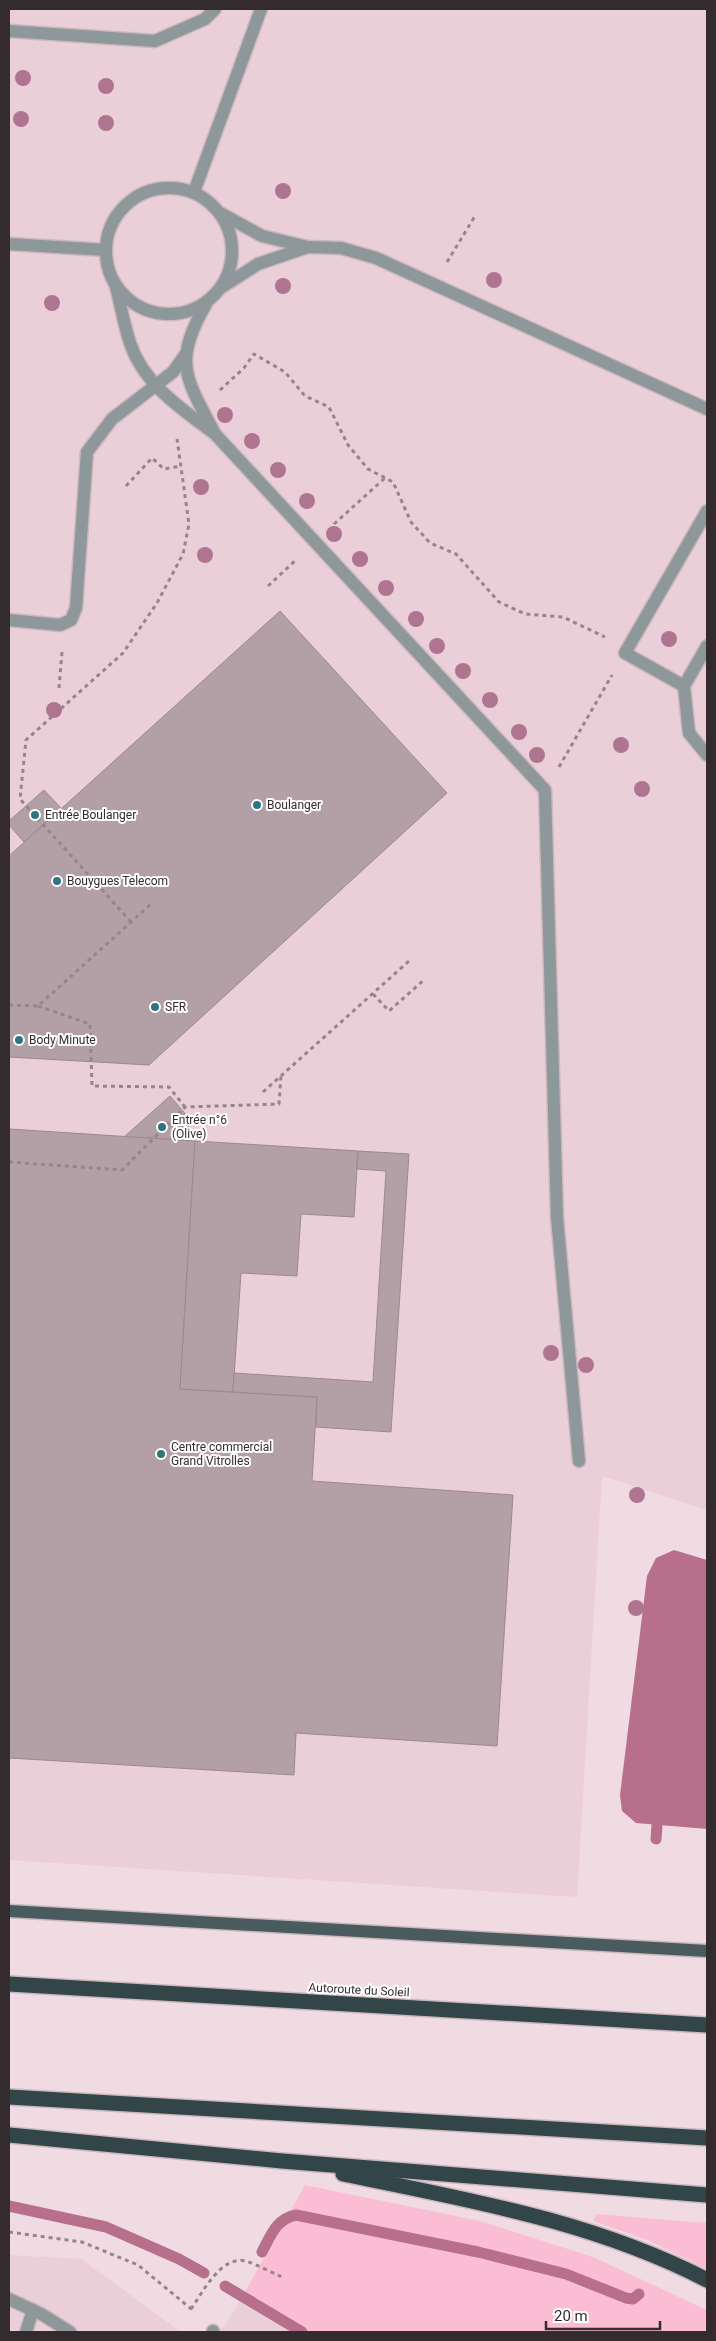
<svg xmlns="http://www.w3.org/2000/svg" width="716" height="2341" font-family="Roboto,sans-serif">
	<rect width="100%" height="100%" fill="#f0dbe2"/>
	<!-- built -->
	<g fill="#eaced8">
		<path d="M9,9H707V1510L602,1476L577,1897L9,1860Z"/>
		<path d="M9,2255L81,2259L181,2332H9Z"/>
		<path d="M240,2301L292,2332H208L224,2327Z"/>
	</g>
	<!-- green -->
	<g fill="#fbbdd4">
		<path d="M305,2185L480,2221L593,2257L707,2310V2332H292L240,2301Z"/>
		<path d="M597,2214L707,2223V2269L647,2240L593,2221Z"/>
	</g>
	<!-- water -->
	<path fill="#b76f8b" d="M674,1550L707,1560V1829L636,1823L622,1811L620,1795L647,1576L656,1558Z"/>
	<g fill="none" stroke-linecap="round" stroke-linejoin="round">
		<!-- stream -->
		<g stroke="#b76f8b" stroke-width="11">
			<path d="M656,1839L657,1825"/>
			<path d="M9,2206L106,2227L179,2259L204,2273"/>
			<path d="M262,2252C271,2235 276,2219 296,2215L478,2252L566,2274L626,2298L633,2299L639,2294"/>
			<path d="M225,2286L302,2332"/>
		</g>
	</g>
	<!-- building -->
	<g fill="#b3a0a6" stroke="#9c898f">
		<path d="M280,611L447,793L149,1065L9,1057V856Z"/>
		<path d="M44,790L61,808L24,842L9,825V821Z"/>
		<path d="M170,1096L189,1118L188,1140L124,1137Z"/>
		<path d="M9,1129L195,1141L180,1389L317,1397L312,1481L513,1495L497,1746L296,1733L294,1775L9,1758Z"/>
		<path d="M195,1141L358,1151L354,1217L301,1214L297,1276L241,1273L233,1392L180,1389Z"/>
		<path d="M358,1151L409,1154L391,1432L316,1427L317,1397L233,1392L234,1373L373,1382L386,1171L357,1169Z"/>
	</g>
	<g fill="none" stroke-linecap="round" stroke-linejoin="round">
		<!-- minor casing -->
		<g stroke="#cab8be" stroke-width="15">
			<g id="minor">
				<path d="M9,31L155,41L205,19L215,9"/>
				<circle cx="169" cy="251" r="63"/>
				<path d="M194,192L261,9"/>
				<path d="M222,214L262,236L308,247L341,248L376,258L707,409"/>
				<path d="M9,244L106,250"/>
				<path d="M116,287C121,306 124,325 130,343C144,385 182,409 215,434L545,790L557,1217L579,1461"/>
				<path d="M222,287L258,264L308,247"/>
				<path d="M206,304C173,362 185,377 214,432"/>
				<path d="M9,620L60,625L71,620L76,608L87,452L112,419L173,372L185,355"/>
				<path d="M707,646L684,686L689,733L707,755"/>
				<path d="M684,686L625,653L707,511"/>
				<path d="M9,2299L43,2315L70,2332"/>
				<path d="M213,2331V2332"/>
				<path d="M26,2332L33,2310"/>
			</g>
		</g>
		<!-- major casing -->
		<g stroke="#cab8be" stroke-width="15">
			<path id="major" d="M9,1911L707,1951"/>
		</g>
		<!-- highway casing -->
		<g stroke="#cab8be" stroke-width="18">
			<g id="highway">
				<path d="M9,1984L707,2025"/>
				<path d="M9,2097L707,2138"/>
				<path d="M9,2135L282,2161L707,2195"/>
				<path d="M343,2174C468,2200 593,2221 707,2280"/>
			</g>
		</g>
		<!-- path -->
		<g stroke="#94868b" stroke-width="3" stroke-dasharray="4 4" stroke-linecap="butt">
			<path d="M447,262L475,216"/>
			<path d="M220,390L244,368L254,354L285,372L305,396L329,407L348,445L368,469L393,482L411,522L430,543L456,554L499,602L525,614L563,617L605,637"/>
			<path d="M126,486L152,458L164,469L181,466"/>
			<path d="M334,524L385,478"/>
			<path d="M268,586L297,559"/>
			<path d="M59,688L62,652"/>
			<path d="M559,767L612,675"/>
			<path d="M131,922L20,799L26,740L123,653L157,603L183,554L189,524L177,439"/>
			<path d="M373,994L389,1011L425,979"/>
			<path d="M9,1005L38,1006L151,904"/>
			<path d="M38,1006L90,1024L92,1086L169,1087L185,1107"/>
			<path d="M263,1092L409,961"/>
			<path d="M9,1162L122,1170L185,1107L279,1104L281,1076"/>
			<path d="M9,2232L82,2242L138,2265L195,2312"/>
			<path d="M191,2309C203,2292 221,2255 246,2261C258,2265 271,2272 282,2277"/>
		</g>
		<!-- minor -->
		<use href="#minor" stroke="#8e9799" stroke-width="12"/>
		<!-- major -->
		<use href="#major" stroke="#4a5b5d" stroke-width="12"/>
		<!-- highway -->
		<use href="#highway" stroke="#324549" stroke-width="15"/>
	</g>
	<!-- trees -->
	<g fill="#af7590">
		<circle cx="23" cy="78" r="8"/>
		<circle cx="106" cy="86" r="8"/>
		<circle cx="21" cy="119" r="8"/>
		<circle cx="106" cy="123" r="8"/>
		<circle cx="283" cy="191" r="8"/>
		<circle cx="494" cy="280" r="8"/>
		<circle cx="283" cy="286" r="8"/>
		<circle cx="52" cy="303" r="8"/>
		<circle cx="225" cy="415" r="8"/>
		<circle cx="252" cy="441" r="8"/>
		<circle cx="278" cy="470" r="8"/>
		<circle cx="201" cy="487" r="8"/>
		<circle cx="307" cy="501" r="8"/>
		<circle cx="334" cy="534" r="8"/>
		<circle cx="205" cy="555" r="8"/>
		<circle cx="360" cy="559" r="8"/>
		<circle cx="386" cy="588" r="8"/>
		<circle cx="416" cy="619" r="8"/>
		<circle cx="669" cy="639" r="8"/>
		<circle cx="437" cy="646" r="8"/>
		<circle cx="463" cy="671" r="8"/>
		<circle cx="490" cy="700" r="8"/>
		<circle cx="54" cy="710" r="8"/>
		<circle cx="519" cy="732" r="8"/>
		<circle cx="621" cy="745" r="8"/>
		<circle cx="537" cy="755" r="8"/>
		<circle cx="642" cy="789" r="8"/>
		<circle cx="551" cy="1353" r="8"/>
		<circle cx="586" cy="1365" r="8"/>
		<circle cx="637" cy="1495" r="8"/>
		<circle cx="636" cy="1608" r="8"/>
	</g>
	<!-- markers -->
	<g fill="#2e7580" stroke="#fff" stroke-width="2">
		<circle cx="257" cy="805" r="5"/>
		<circle cx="35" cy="815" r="5"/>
		<circle cx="57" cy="881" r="5"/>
		<circle cx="155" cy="1007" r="5"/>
		<circle cx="19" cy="1040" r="5"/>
		<circle cx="162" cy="1127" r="5"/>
		<circle cx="161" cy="1454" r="5"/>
	</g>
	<g text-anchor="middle" stroke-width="4" stroke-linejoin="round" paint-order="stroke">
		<!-- poi labels -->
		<g font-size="12" fill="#332b2e" stroke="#fff" text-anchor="start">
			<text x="267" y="809">Boulanger</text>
			<text x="45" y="819">Entrée Boulanger</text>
			<text x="67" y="885">Bouygues Telecom</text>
			<text x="165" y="1011">SFR</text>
			<text x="29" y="1044">Body Minute</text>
			<text x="172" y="1124">Entrée n°6<tspan x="172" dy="14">(Olive)</tspan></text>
			<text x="171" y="1451">Centre commercial<tspan x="171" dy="14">Grand Vitrolles</tspan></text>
		</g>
		<!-- street labels -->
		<g font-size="12" fill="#332b2e" stroke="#fff">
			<text transform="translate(359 1990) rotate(3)" y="4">Autoroute du Soleil</text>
		</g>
	</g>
	<!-- border -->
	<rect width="716" height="2341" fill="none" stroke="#332b2e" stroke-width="20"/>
	<!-- scale -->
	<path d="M546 2321v8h114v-8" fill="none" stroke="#332b2e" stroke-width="2.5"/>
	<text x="554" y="2321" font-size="15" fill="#332b2e" stroke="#ffffff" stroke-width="4" paint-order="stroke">20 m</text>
</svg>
